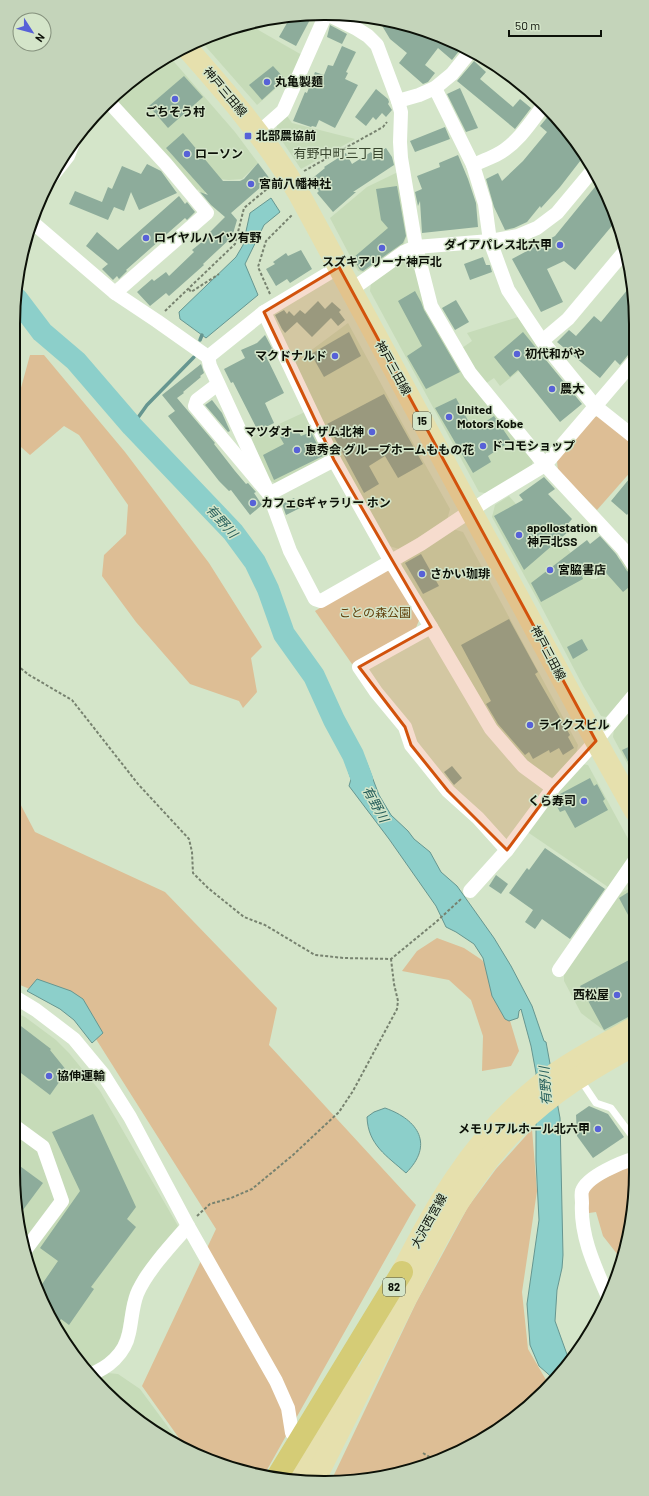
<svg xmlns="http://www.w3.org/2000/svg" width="649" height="1496" font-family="Barlow,'Noto Sans JP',sans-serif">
	<rect width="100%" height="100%" fill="#d4e5c9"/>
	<!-- built -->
	<g fill="#c6dbb8">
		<path d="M246,23L302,55L290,79L288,78L257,105L200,40Z"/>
		<path d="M169,56L235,132L258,163L242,179L229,180L218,179L203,195L198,189L196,192L113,98L135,77Z"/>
		<path d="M287,116L292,123L355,139L301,169L276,132L277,124Z"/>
		<path d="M398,172L406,237L404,244L366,273L358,271L330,218L367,187Z"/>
		<path d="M405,258L413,261L428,304L533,460L531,469L490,494L479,492L370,291L371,283Z"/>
		<path d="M518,317L544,351L500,386L494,378L485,384L462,348L472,341L467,333Z"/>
		<path d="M348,323L412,441L450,509L447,520L399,549L389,546L340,458L294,363Z"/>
		<path d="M305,412L326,453L323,461L277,484L269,480L251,437Z"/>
		<path d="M509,496L522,511L561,540L591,579H596L624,556L634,571L635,685L606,717L601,716L583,686L541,606L492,517L495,505Z"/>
		<path d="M453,529L463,532L578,745L576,754L554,777L546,778L505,741L401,569L404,558Z"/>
		<path d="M635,706V778L613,737L614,729Z"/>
		<path d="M582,764L588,765L632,846V854L608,887L526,831Z"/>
		<path d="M635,885L636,1016L606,1032L581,1013L564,981V974L618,895Z"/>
		<path d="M13,1011L25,1017L56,1040L69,1053L100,1091L178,1226L140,1273L127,1303L122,1332L108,1373L118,1374L140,1389L171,1431L182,1442L196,1451L169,1441L90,1377L55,1327L30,1272L13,1171Z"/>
	</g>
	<!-- green -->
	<g fill="#ddbe95">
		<path d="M30,355H44L125,452L209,563L262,647L251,658L257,692L243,708L239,701L190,684L136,622L102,576L104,555L126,534L128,505L79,435L64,426L30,455L13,440V417Z"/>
		<path d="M601,416L634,445V468L597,510L558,471L557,461L593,417Z"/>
		<path d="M382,570L393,572L420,618L415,630L352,664L315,611Z"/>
		<path d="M13,790L35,832L165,892L277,1008L269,1045L416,1205L268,1468L262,1476L186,1448L142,1386L216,1229L77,1009L13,982Z"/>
		<path d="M437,938L464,948L482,960L500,987L519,1051L511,1066L482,1071L483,1036L471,1000L449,980L402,971L417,951Z"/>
		<path d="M532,1129L537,1191L522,1292L528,1349L549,1385L480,1441L424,1467L365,1480L332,1479L416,1303L468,1207L496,1169Z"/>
		<path d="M636,1162V1172L621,1259L603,1236L596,1212L589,1213L585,1194L594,1184Z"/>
	</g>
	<!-- water -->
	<g fill="#8ccfca" stroke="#669690">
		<path d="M271,198L280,212L264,225L245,264L258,295L206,338L180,319L179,312L236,257L243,245L250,213Z"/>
		<path d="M357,748L366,761L379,795L391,815L408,831L414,839L430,852L441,872L457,886L494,938L511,966L532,1006L544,1041L546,1042L560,1118L563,1255L562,1268L557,1290L555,1321L569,1360L570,1361L559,1377L555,1380L539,1366L530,1345L527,1304L539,1220L536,1161V1073L531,1046L521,1009L519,1011L518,1018L509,1021L505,1019L492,996L483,958L474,944L456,932L446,927L436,906L389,839L349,786L351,779L343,755Z"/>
		<path d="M37,979L71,991L83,999L103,1033L92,1043L74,1020L60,1009L27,991Z"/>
		<path d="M385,1108C419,1120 434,1145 406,1173C387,1156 368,1145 367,1117L374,1112Z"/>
	</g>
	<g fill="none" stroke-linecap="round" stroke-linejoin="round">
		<!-- stream -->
		<g stroke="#669690" stroke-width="3.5">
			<path d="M200,340L202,335"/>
			<path d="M132,426L147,405L194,357"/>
		</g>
		<!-- river -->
		<path stroke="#8ccfca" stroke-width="22" d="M17,299L42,332L76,361L132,426L233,532L255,562L268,589L284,634L314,676L334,720L353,755L362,779"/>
	</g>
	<!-- building -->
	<g fill="#8dac9b">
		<path d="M304,14H313L296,46L279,37L291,16Z"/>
		<path d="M378,19L425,30L458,47L457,49L459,51L452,60L438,48L425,65L435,73L428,82L423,84L399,63L407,53L390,39Z"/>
		<path d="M330,25L347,34L342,44L327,37Z"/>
		<path d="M342,46L356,52L346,72L348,73L345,79L358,85L335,128L319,120L316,127L312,126L311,127L293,121L305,92L307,93L315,72L324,75L328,65L333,66Z"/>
		<path d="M474,61L486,72L480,79L513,107L520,99L531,108L515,129L457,81Z"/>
		<path d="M273,66L285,79L262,100L249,85Z"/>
		<path d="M184,76L203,97L168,128L149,106Z"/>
		<path d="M460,88L478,128L466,132L447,94Z"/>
		<path d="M376,89L388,99L389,102L388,104L392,110L386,117L382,113L376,120L373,117L366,126L355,117Z"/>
		<path d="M550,114L571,135L584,156L560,187L541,208L540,206L527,222L514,228L505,230L494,207L486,179L498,173L502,181L523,161L547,132L540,126Z"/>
		<path d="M445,127L450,139L415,152L410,141Z"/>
		<path d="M183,133L223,181H240L244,179L258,163L270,179L231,213L237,220L232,237L203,264L204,265L169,296L166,293L150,306L137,292L152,279L154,281L166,272L169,276L194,252L192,250L208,237L207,235L225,217L211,205L200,192L208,195L166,148Z"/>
		<path d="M386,148L392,157L394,165L353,192H356L333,212L317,193L319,191L309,181L325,168L324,167L346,153L352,164L371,152L374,156Z"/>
		<path d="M458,155L468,179L476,203L478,227L422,233L420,201L418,206L415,192L422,189L417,176L440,167L439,163Z"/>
		<path d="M147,164L161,171L177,193L139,210L131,192L124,211L114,207L108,220L69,204L75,191L102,202L108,187L112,189L122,166L141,174Z"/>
		<path d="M599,182L612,205L609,210L615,215L616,221L575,270L564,261L547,269L563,302L541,312L512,259L555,236Z"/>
		<path d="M397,186L406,236L403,243L363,271L360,270L353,258L388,228L381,220L376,189Z"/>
		<path d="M179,196L185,204L187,202L195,212L187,220L185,218L126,270L127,271L119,279L117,276L113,280L102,269L108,264L86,246L97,232L118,250Z"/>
		<path d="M301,250L312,269L290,283L287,279L276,286L266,269L275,264L273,262L286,253L288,256Z"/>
		<path d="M483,257L486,265H490L492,272L470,280L464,264Z"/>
		<path d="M633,283L634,353L628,355L620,365L615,360L600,378L557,342L569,330L576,336L594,316L601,322Z"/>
		<path d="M415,291L421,302L424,310L460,372L426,389L407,356L422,346L398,301Z"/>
		<path d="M456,300L469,322L455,330L442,308Z"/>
		<path d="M318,301L325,309L332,302L341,310L339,312L345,320L338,326L331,318L312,337L297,322L285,333L282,329L275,315L284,310L287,314L289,311L294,316L300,310L305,314Z"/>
		<path d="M349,332L361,356L324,377L311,354Z"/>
		<path d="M523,332L582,404L560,422L518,370L510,377L494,357Z"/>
		<path d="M265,335L273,350L265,354L284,393L265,403L274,423L258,431L233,382L231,383L224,369L245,358L241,350L257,343Z"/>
		<path d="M201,364L204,373L200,376L201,377L183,392L184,393L177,398L215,443L214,444L235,471L246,484L248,483L256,492L254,493L262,505L250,515L231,490L229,491L219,481L168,416L175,411L162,395Z"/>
		<path d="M384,394L423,464L398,478L385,456L369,466L379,484L364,493L327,424Z"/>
		<path d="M456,398L473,430L494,416L511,441L488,456L491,462L473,473L435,408Z"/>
		<path d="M212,400L222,413L230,431L228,432L205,405Z"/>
		<path d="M297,429L301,436L311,432L323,456L274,480L263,455L284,444L280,437Z"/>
		<path d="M634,473V515L629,512L627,515L611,501Z"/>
		<path d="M544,477L555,489L548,494L572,519L565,527L569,531L524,570L494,516L523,500L519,495Z"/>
		<path d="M294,498L300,508L286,515L282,504Z"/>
		<path d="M600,536L616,554L627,571L634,575V583L623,592L598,564L582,576L583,579L541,602L531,583L587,540L590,544Z"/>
		<path d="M421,554L439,586L423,594L405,563Z"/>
		<path d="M509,619L538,672L535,674L570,735L568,737L574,748L563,755L559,748L550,753L549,750L533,759L529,752L525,755L498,724L486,704L491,701L461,645Z"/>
		<path d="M582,639L588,650L573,659L567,647Z"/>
		<path d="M635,744V775L622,750Z"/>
		<path d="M452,766L462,778L454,785L444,772Z"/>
		<path d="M590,778L594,786L597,784L605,799L603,801L608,810L575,828L565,810L560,812L554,801L558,795Z"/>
		<path d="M545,848L605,889L570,939L542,919L535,929L525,922L533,910L509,893L527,868L529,870Z"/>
		<path d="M496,875L508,884L501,894L489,886Z"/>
		<path d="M635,888V928L619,898Z"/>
		<path d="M629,960L635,972L636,1015L630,1016L604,1030L580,986Z"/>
		<path d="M13,1020L51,1049L50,1050L67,1071L50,1095L13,1067Z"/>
		<path d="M589,1106L608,1114L624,1137L593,1158L577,1136L576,1115Z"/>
		<path d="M93,1114L136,1207L127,1219L136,1227L91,1287L94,1289L69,1325L61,1319L55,1328L38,1290L58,1261L40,1248L80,1191L52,1132Z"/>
		<path d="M13,1161L43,1183L20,1214L13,1172Z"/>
	</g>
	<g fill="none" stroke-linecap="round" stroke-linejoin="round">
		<!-- path -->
		<g stroke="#77826f" stroke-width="2" stroke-dasharray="3 2" stroke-linecap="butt">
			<path d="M304,171L383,127L387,122"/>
			<path d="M189,289L191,292L219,274"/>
			<path d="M270,294L258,267L266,241L292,215"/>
			<path d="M165,311L235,244L244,208L273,184"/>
			<path d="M13,662L29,675L72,700L138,784L189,839L192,852L193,873L208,888L244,917L265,925L315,955L344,958L391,959L436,922L461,899"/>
			<path d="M197,1216L210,1204L231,1198L252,1189L293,1155L339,1112L353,1091L397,1009L398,1001L394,984L391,959"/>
			<path d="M423,1453L436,1461"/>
		</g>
		<!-- service -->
		<path stroke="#fff" stroke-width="7" d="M580,1079L596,1103L611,1108L632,1136"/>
		<!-- minor -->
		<g stroke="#fff" stroke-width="14">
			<path d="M327,14L357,29L368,36L377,45L398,101L401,112L400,142L401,158L416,247L431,306L470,373L545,465L623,549L634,566"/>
			<path d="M435,88L452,74L469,53"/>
			<path d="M398,101L419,95L435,88L473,165L485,204L490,241L508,290L542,341L595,406L634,437"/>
			<path d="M109,102L166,164L207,213L115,293"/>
			<path d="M258,133L283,111L326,14"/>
			<path d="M473,165C480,162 488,159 496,155C516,145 530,124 543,106"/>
			<path d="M50,179L68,156L73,143"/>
			<path d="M31,221L115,293L157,321L208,357L264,312L339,267"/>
			<path d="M351,290L404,252L416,247L490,241L518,236L537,228L557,213L592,171"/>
			<path d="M264,312L334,460L390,560L431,627L491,729L523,766L553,788"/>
			<path d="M542,341L568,319L625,251"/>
			<path d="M208,357L210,366L269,494L290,551L315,599L321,601L421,544L487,500L545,465L634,361"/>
			<path d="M218,384L197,400L195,406L269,494L334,460"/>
			<path d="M431,627L359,667L376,692L405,727L411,745L448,791L478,818L507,850"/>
			<path d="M470,891L507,850L553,788L596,741L635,694"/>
			<path d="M559,970L635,860"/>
			<path d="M13,996L36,1010L74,1039L103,1074L130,1117L188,1226L276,1381L288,1408L292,1433"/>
			<path d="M13,1125L43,1147L62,1201L26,1249"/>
			<path d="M608,1297C595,1267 580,1236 582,1203C582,1199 581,1194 582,1191C587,1176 622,1162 636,1158"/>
			<path d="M89,1375C108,1368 125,1354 129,1333C132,1320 132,1307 137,1294C146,1272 172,1244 188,1226"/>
		</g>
		<!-- primary -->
		<g stroke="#e6e0ad" stroke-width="22">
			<path d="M185,46C227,93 267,140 299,194L596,741L635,811"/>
			<path d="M393,1290C433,1211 469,1142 540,1085C569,1062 603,1045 636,1027"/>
			<path d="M297,1478L350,1374"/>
			<path d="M315,1479C344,1421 373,1364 402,1306C435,1242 464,1181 515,1129C550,1093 592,1068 636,1044"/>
		</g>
		<!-- motorway -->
		<path stroke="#d5cc76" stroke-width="22" d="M277,1477L402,1272"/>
	</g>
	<!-- marked area -->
	<path fill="#d2520c" fill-opacity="0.2" stroke="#d2520c" stroke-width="3" stroke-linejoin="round" d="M339,267L596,741L553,788L507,850L448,791L411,745L405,727L359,667L431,627L334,460L264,312Z"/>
	<!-- markers -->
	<g fill="#5761d8" stroke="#d4e5c9" stroke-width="1.5">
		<circle cx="267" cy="82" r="4"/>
		<circle cx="175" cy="99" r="4"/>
		<rect x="244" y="132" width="8" height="8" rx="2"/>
		<circle cx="187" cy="154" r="4"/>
		<circle cx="251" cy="184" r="4"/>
		<circle cx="146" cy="238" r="4"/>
		<circle cx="560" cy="245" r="4"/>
		<circle cx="382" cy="248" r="4"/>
		<circle cx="517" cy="354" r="4"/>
		<circle cx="335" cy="356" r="4"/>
		<circle cx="552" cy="389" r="4"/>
		<circle cx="449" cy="417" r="4"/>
		<circle cx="372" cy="432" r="4"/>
		<circle cx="483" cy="446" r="4"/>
		<circle cx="297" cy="450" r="4"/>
		<circle cx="253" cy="503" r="4"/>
		<circle cx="519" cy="535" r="4"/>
		<circle cx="550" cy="570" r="4"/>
		<circle cx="422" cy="574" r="4"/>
		<circle cx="530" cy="725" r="4"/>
		<circle cx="584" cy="801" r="4"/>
		<circle cx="617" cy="995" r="4"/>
		<circle cx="49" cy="1076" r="4"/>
		<circle cx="598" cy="1129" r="4"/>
	</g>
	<g text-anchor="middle" stroke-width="3" stroke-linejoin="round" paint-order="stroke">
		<!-- shield labels -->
		<g fill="#d4e5c9" stroke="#485142" stroke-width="1">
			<rect x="413" y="412" width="18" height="18" rx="3"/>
			<rect x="383" y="1278" width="22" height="18" rx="3"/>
		</g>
		<g font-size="11" font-weight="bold" fill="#0c1108">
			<text x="422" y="425">15</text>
			<text x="394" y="1291">82</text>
		</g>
		<!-- poi labels -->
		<g font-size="12" font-weight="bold" fill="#0c1108" stroke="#d4e5c9" text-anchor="start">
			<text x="275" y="86">丸亀製麺</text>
			<text x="175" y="116" text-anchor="middle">ごちそう村</text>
			<text x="256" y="140">北部農協前</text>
			<text x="195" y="158">ローソン</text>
			<text x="259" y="188">宮前八幡神社</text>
			<text x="154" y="242">ロイヤルハイツ有野</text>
			<text x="552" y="249" text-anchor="end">ダイアパレス北六甲</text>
			<text x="382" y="266" text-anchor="middle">スズキアリーナ神戸北</text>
			<text x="525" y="358">初代和がや</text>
			<text x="327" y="360" text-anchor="end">マクドナルド</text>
			<text x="560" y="393">農大</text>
			<text x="457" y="414">United<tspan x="457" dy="14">Motors Kobe</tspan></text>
			<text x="364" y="436" text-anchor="end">マツダオートザム北神</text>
			<text x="491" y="450">ドコモショップ</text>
			<text x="305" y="454">恵秀会 グループホームももの花</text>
			<text x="261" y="507">カフェGギャラリー ホン</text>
			<text x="527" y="532">apollostation<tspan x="527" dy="14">神戸北SS</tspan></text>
			<text x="558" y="574">宮脇書店</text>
			<text x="430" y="578">さかい珈琲</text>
			<text x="538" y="729">ライクスビル</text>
			<text x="576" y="805" text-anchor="end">くら寿司</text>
			<text x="609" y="999" text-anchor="end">西松屋</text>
			<text x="57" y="1080">協伸運輸</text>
			<text x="590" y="1133" text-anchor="end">メモリアルホール北六甲</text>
		</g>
		<!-- street labels -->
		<g font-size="12" fill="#0c1108" stroke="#d4e5c9">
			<text transform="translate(225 92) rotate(50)" y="4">神戸三田線</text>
			<text transform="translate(393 368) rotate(61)" y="4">神戸三田線</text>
			<text transform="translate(548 653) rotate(62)" y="4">神戸三田線</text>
			<text transform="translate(429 1221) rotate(-61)" y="4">大沢西宮線</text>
		</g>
		<!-- park labels -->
		<g font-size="12" fill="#61410c" stroke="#d4e5c9">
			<text x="375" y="617">ことの森公園</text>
		</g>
		<!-- neighbourhood labels -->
		<g font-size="13" fill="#36432c" stroke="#d4e5c9">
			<text x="339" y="158">有野中町三丁目</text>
		</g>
		<!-- water labels -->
		<g font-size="13" font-style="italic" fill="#255e5a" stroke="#d4e5c9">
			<text transform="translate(222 521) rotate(48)" y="5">有野川</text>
			<text transform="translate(376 804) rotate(61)" y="5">有野川</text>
			<text transform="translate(545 1086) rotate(-94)" y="5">有野川</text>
		</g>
	</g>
	<!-- crop -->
	<path d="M0 0H649V1496H0ZM324 20H325A304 304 0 0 1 629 324V1172A304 304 0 0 1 325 1476H324A304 304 0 0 1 20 1172V324A304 304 0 0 1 324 20Z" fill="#c4d4ba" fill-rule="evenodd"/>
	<path fill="none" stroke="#0c1108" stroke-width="2" d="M324 20H325A304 304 0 0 1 629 324V1172A304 304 0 0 1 325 1476H324A304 304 0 0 1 20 1172V324A304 304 0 0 1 324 20Z"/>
	<!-- north arrow -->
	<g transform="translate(32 32) rotate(126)"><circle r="19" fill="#d4e5c9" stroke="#84907c"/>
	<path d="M0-3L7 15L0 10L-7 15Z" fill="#5761d8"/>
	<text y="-6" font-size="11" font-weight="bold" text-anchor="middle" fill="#0c1108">N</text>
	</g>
	<!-- scale -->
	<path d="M509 30v6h92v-6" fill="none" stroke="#0c1108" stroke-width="2"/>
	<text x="515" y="30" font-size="12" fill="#0c1108" stroke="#d4e5c9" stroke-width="3" paint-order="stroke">50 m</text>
</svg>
